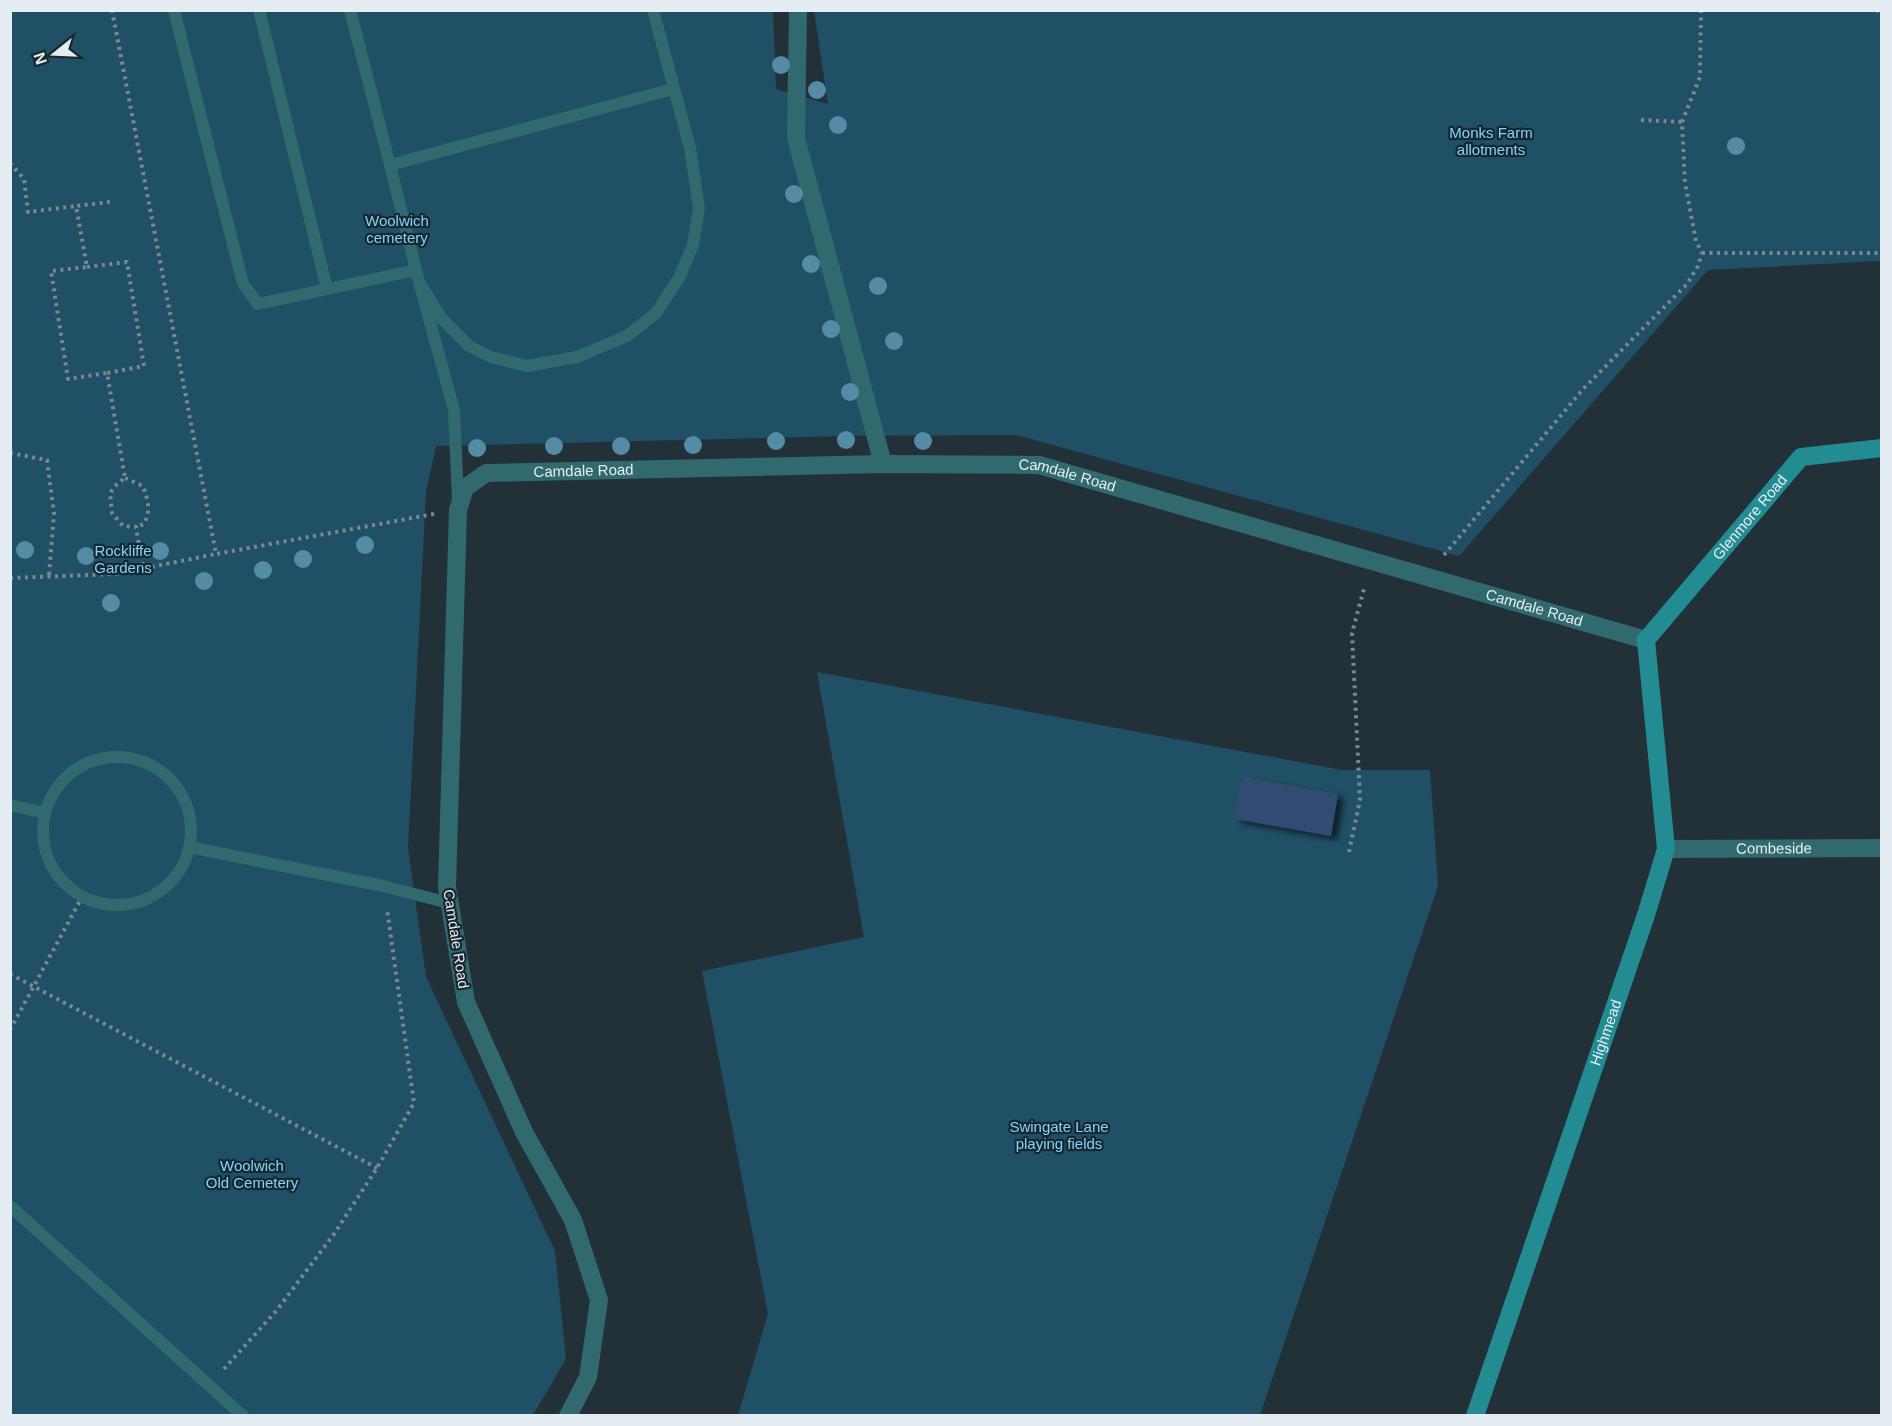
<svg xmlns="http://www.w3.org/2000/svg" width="1892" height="1426" font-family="Helvetica,sans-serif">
	<defs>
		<filter id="shadow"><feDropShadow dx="6" dy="4" stdDeviation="3" flood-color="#0009"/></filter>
	</defs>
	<rect width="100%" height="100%" fill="#223138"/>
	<!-- green -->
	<g fill="#205065">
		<path d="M10,11H773L776,89L828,104L814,11H1881V261L1708,270L1459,556L1016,435L841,436L436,446L426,492L408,848L426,977L555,1251L566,1359L533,1415H11Z"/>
		<path d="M817,672L1342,770H1430L1438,886L1260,1415H738L768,1314L702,971L864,937Z"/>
	</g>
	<!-- building -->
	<path fill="#324b72" filter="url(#shadow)" d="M1242,777L1338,794L1331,836L1235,819Z"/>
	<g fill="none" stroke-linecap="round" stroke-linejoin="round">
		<!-- path -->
		<g stroke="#7c888e" stroke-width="4" stroke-dasharray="3 4.5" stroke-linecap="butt">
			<path d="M112,10L216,554L434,514"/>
			<path d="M1877,10L1882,16"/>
			<path d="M1641,120L1682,122"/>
			<path d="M10,163L24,179L28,212L76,206"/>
			<path d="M110,202L76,206L87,267L51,271L68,379L107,373L125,478L117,484L110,493L112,513L123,526L136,527L143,569"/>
			<path d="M1702,253H1882"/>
			<path d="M87,267L127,262L144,366L107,373"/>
			<path d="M10,453L47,460L54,513L49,576"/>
			<path d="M125,478L143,486C148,500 151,510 144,524L136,527"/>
			<path d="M1444,555L1584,388L1687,284L1698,266L1702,253L1696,241L1685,183L1682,122L1700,77L1701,10"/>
			<path d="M10,578L116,574L216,554"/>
			<path d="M1349,852L1360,800L1352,633L1365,585"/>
			<path d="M10,974L377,1168"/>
			<path d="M10,1030L82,897"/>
			<path d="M224,1369L277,1310L334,1234L377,1168L414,1103L387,909"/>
		</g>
		<!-- lane -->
		<g stroke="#316a6e" stroke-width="12">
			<path d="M174,10L243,284L258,304L416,270"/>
			<path d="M259,10L327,289"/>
			<path d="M350,10L390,165"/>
			<path d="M418,278L390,165L673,89"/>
			<path d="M458,499L454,410L419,282L442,319L469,346L491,357L527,366L577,357L627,336L656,313L679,278L693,245L699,208L690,148L653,10"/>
			<circle cx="117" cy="831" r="74"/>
			<path d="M10,805L45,813"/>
			<path d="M189,847L383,886L449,903"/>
			<path d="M10,1206L243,1416"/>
		</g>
		<!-- street -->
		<g stroke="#316a6e" stroke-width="18">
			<path d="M798,10L796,138L883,464"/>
			<path id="s1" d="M1666,849L1882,848"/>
			<path id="s2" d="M568,1416L588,1377L599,1300L573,1220L524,1132L466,1002L447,887L458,510L465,488L486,473L883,464L1039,465L1646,640"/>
		</g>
		<!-- secondary -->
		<path stroke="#238b92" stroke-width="18" id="s3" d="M1475,1416L1646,915L1666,849L1646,640L1801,457L1882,448"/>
	</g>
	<!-- trees -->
	<g fill="#548ba5">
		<circle cx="781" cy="65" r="9"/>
		<circle cx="817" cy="90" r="9"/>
		<circle cx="838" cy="125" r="9"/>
		<circle cx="1736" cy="146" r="9"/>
		<circle cx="794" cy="194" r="9"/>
		<circle cx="811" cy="264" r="9"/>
		<circle cx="878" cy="286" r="9"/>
		<circle cx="831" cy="329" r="9"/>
		<circle cx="894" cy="341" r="9"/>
		<circle cx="850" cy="392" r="9"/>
		<circle cx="846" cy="440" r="9"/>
		<circle cx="776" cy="441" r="9"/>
		<circle cx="923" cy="441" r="9"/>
		<circle cx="693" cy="445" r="9"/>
		<circle cx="554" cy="446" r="9"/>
		<circle cx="621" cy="446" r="9"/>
		<circle cx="477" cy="448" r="9"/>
		<circle cx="365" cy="545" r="9"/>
		<circle cx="25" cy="550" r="9"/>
		<circle cx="160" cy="551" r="9"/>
		<circle cx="86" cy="556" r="9"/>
		<circle cx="303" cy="559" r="9"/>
		<circle cx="263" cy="570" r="9"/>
		<circle cx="204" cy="581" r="9"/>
		<circle cx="111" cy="603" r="9"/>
	</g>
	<g text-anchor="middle" stroke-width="4.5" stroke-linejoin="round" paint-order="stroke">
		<!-- park labels -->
		<g font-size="15" fill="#7dd5fe" stroke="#19272e">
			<text x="1491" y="138">Monks Farm<tspan x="1491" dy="17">allotments</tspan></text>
			<text x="397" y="226">Woolwich<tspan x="397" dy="17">cemetery</tspan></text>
			<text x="123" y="556">Rockliffe<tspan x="123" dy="17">Gardens</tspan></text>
			<text x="1059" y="1132">Swingate Lane<tspan x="1059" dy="17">playing fields</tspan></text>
			<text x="252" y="1171">Woolwich<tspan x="252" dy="17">Old Cemetery</tspan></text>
		</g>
		<!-- street labels -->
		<g font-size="15" fill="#e4eef2" stroke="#19272e">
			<text dy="5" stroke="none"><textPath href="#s2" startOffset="1089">Camdale Road</textPath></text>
			<text dy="5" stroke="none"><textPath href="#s2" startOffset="1574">Camdale Road</textPath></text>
			<text dy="5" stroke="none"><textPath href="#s3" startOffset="969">Glenmore Road</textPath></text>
			<text dy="5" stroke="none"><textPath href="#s2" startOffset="2060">Camdale Road</textPath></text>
			<text dy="5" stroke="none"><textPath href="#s1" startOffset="108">Combeside</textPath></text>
			<text transform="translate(456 939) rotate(81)" y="5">Camdale Road</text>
			<text dy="5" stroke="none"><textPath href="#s3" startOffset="405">Highmead</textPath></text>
		</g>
	</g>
	<!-- border -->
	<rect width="1892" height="1426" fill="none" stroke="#e4eef2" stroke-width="24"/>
	<!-- north arrow -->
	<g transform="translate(54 54) rotate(252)" stroke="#19272e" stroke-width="4.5" paint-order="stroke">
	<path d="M0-4.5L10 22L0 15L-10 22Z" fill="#e4eef2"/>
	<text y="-9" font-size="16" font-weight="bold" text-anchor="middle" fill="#e4eef2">N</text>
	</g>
</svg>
